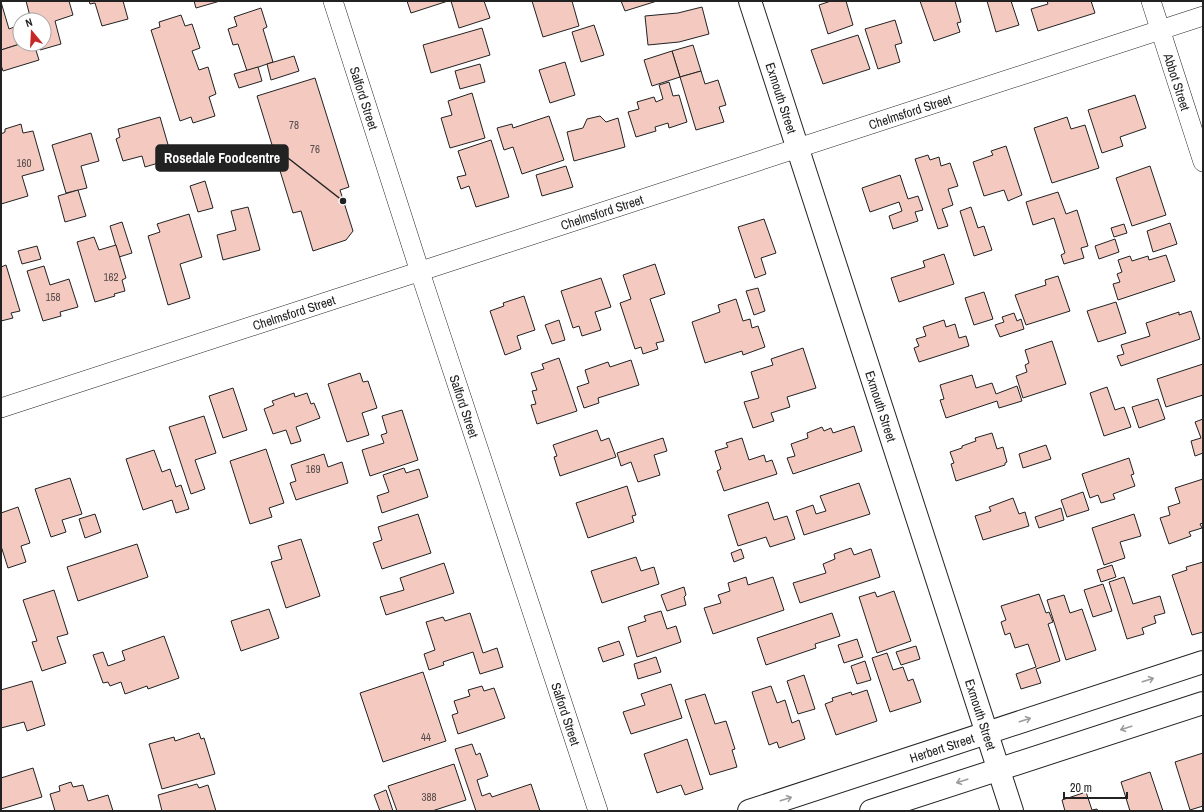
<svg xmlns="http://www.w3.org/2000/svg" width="1204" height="812" font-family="'Archivo Narrow',sans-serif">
	<rect width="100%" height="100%" fill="#fff"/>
	<!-- building -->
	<g fill="#f3c9c0" stroke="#222">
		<path d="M26,1H69L73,15L55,21L61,44L40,50L38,44H44V20H31Z"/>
		<path d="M89,1H123L128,19L102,26L95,3L90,4Z"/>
		<path d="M194,1H220L196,8Z"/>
		<path d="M407,1H448L411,13Z"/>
		<path d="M451,1H484L490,18L459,28Z"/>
		<path d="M532,1H572L579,26L543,37Z"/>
		<path d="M621,1H657L625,11Z"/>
		<path d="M831,1H846L853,25L828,34L819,5Z"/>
		<path d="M920,1H955L961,22L957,23L960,32L934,41Z"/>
		<path d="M987,1H1011L1019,25L996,32Z"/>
		<path d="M1047,1H1091L1095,13L1038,31L1031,9L1048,4Z"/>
		<path d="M1,2L9,29L17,26L20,37V44L1,50Z"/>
		<path d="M702,7L709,34L679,42L648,45L645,16L678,13Z"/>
		<path d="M261,8L267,27L263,29L273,62L247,71L238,44L233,45L228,29L237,26L234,17Z"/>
		<path d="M181,15L185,26L192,24L200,48L192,51L199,70L208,67L216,94L209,97L215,116L193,123L191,117L180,121L151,30L160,27L159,22Z"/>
		<path d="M895,20L902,43L895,45L900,62L878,69L865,29Z"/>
		<path d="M594,25L604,55L581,62L572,32Z"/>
		<path d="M482,28L490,55L431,73L423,45Z"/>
		<path d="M858,35L870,69L823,84L811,50Z"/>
		<path d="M20,44H34L39,60L3,71L1,65V50Z"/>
		<path d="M693,45L701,71L680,77L672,51Z"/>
		<path d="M672,51L680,77L652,86L644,60Z"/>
		<path d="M294,56L299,71L271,80L267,64Z"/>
		<path d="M565,62L575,95L550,103L539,70Z"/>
		<path d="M480,64L485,82L460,89L455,71Z"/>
		<path d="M258,67L262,81L239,88L234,74Z"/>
		<path d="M701,71L705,84L718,80L726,105L719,107L724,122L696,130L680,77Z"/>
		<path d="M315,78L349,187L340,190L353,231L346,240L313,251L301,211L293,213L257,96Z"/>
		<path d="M669,82L673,96L679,95L687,122L669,128L668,123L655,127L656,131L636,137L628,112L639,109L637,102L654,97L656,102L663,99L659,85Z"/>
		<path d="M472,93L485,138L450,148L441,118L452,115L448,101Z"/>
		<path d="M1135,95L1146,128L1120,137L1123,146L1102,153L1088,110Z"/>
		<path d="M549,116L564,160L522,174L513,147L504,150L497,128L512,124L513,128Z"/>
		<path d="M600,116L606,122L618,118L625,147L574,161L567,132L583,128L587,119Z"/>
		<path d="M160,117L169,148L162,151L165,161L145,167L142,156L123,161L116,139L120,137L118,129Z"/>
		<path d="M1067,117L1071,129L1085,125L1099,168L1052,183L1034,128Z"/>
		<path d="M21,124L23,133L33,131L44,170L22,176L28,196L1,204V134L5,132V129Z"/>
		<path d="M91,133L99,161L81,166L87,188L66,193L52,145Z"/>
		<path d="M491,140L509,197L476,207L469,186L461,189L457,177L466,175L458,151Z"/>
		<path d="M1006,146L1022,195L1008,201L1004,190L984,196L973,162L993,155L991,151Z"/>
		<path d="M928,155L930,160L939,157L941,166L950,163L958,186L948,189L953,205L942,209L948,226L938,229L915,159Z"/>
		<path d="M566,166L573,187L542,196L536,175Z"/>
		<path d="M1150,166L1166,215L1132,226L1116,178Z"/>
		<path d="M900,175L908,199L918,196L923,210L915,212L918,221L893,229L889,216L902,211L899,202L870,212L862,188Z"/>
		<path d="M205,181L213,208L198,212L190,186Z"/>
		<path d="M78,190L86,216L65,222L58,196Z"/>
		<path d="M1058,192L1066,214L1077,210L1088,246L1081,248L1084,258L1064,264L1061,255L1065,253L1054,218L1033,225L1026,202Z"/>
		<path d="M248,207L260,250L223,260L217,235L236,230L231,211Z"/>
		<path d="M971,207L978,228L984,226L992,250L974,256L960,211Z"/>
		<path d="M189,214L202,257L180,264L190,298L168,305L148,236L160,232L157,224Z"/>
		<path d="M764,219L776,253L761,258L766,274L755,278L738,227Z"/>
		<path d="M122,222L132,253L119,257L110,226Z"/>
		<path d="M1170,223L1177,244L1153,252L1147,231Z"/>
		<path d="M1124,224L1127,233L1114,237L1111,228Z"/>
		<path d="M94,237L99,250L116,245L126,278L122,280L125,291L114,294L115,296L95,302L77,242Z"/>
		<path d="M1115,239L1119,252L1099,259L1095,246Z"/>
		<path d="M37,246L41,259L22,264L18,251Z"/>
		<path d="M944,254L954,284L899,302L891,278L925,267L923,261Z"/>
		<path d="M1166,255L1175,281L1118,300L1113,284L1120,282L1117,274L1122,272L1118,260L1130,256L1132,261L1148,256L1149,260Z"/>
		<path d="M655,264L665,294L650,299L664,341L656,343L658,349L643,354L641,347L635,349L620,303L631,299L623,275Z"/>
		<path d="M6,265L20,311L11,313L13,318L1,321V267Z"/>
		<path d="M44,266L50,285L69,279L78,307L60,312L61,316L43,321L27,271Z"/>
		<path d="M1058,276L1070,311L1026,325L1015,295L1046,285L1045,280Z"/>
		<path d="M601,278L611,307L595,312L601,330L582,336L579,326L573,328L561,291Z"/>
		<path d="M758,288L765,311L754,315L746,291Z"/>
		<path d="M984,292L993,319L974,325L965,298Z"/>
		<path d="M524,296L535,330L517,336L521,349L505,355L490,311L504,306L503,303Z"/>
		<path d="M736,299L743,321L750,319L752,328L758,326L765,347L743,355L742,351L705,363L692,322L720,312L718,305Z"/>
		<path d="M1116,302L1126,333L1098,342L1087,311Z"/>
		<path d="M1191,311L1200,339L1121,366L1117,356L1124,354L1121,345L1150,336L1146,323L1179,312V315Z"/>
		<path d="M1014,313L1017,321L1021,319L1024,329L1000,337L995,325L1004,322L1002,317Z"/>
		<path d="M559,320L565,340L552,344L545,325Z"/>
		<path d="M944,320L946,327L955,324L959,338L966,336L969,346L919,362L914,348L919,346L916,339L926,336L923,327Z"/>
		<path d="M1052,341L1066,384L1023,398L1016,376L1027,372L1025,365L1029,363L1025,350Z"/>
		<path d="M803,348L816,388L787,397L790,407L771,413L774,421L753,428L744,402L759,398L751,372L773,365L771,359Z"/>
		<path d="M559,358L577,411L537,424L531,405L536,404L532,391L537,390L531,373L544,369L542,364Z"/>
		<path d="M631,360L639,385L598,398L599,403L584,408L577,387L589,383L585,370L608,362L610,367Z"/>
		<path d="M1203,364V395L1166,407L1157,379Z"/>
		<path d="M360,373L363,382L368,381L377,408L362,413L369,435L347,442L328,384Z"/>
		<path d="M972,375L976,388L992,383L996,394L1017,386L1022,401L999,408L997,401L946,418L940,400L944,399L940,385Z"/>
		<path d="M1107,387L1115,410L1124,407L1131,427L1104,436L1090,393Z"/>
		<path d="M233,388L247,430L223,438L209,396Z"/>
		<path d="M294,393L295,397L307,393L311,404L314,403L320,418L296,427L301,441L291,444L286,430L273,434L264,409L274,405L272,401Z"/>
		<path d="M1158,399L1165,419L1139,428L1132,407Z"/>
		<path d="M402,410L418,460L370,476L362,450L384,443L381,435L387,433L382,416Z"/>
		<path d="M204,416L216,453L195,460L205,489L191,494L169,427Z"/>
		<path d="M1203,419V453L1195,456L1191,441L1201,438L1195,422Z"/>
		<path d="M854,426L862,451L793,474L787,458L795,456L791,444L808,438L807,433L822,427L824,431L831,428L833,433Z"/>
		<path d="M597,430L601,441L609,438L616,457L560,476L554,457L557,456L553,445Z"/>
		<path d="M992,433L997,449L1003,447L1007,462L1005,463V465L956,481L951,464L954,463L950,452L962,448V446L976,441L975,438Z"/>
		<path d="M663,438L667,451L654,455L660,475L638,482L631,462L621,466L617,453Z"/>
		<path d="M742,438L749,460L764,455L766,462L772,460L777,474L724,491L717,471L721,469L715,451L728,447L726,443Z"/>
		<path d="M1046,445L1051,459L1023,468L1019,454Z"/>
		<path d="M266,449L284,503L269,508L272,517L250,524L230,461Z"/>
		<path d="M154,450L162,472L170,469L176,487L181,485L189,509L176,513L172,500L143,510L126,459Z"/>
		<path d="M324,454L328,467L342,462L348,483L296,500L290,483L296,481L291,465Z"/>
		<path d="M1129,458L1134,474L1131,475L1135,486L1113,494L1115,499L1101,503L1098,495L1090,498L1082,474Z"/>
		<path d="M404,468L406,473L419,469L428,497L382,513L377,496L389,492L383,475Z"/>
		<path d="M70,478L82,514L62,520L66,532L51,537L35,489Z"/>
		<path d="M1203,479V523L1200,524L1202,528L1189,532L1191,536L1169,544L1160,518L1170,515L1168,507L1180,503L1175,488Z"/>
		<path d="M859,483L870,514L804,535L796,511L813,505L816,514L826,511L820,496Z"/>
		<path d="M627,486L636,515L632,516L634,522L588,538L576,503Z"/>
		<path d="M1083,492L1089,510L1067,517L1061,500Z"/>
		<path d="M1013,498L1019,514L1025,512L1029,526L983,540L975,516L991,511L989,507Z"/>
		<path d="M768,502L774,520L787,516L795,539L770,547L766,537L738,546L728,515Z"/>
		<path d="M18,507L30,543L21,546L26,562L8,568L1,546V513Z"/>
		<path d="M1061,508L1064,520L1039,528L1035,517Z"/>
		<path d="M95,514L101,532L85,538L79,519Z"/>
		<path d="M418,514L431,553L382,569L373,543L382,540L378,527Z"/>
		<path d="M1134,514L1141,536L1120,542L1125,558L1104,565L1092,528Z"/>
		<path d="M301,539L320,596L286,608L271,562L282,559L278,546Z"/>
		<path d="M137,544L148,577L78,601L67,567Z"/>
		<path d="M851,548L854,555L871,549L880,577L800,603L793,583L826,573L823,564L835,559L834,554Z"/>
		<path d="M741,549L744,558L734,562L731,553Z"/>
		<path d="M636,557L641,571L654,567L659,584L602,603L591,571Z"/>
		<path d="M1203,562V632L1192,635L1172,575L1187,570L1186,567Z"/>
		<path d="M444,563L454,593L386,615L380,597L404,590L400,578Z"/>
		<path d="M1112,565L1116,577L1101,582L1097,570Z"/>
		<path d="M746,577L748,585L773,577L784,610L713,634L704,608L721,603L718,595L730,591L728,583Z"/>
		<path d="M1124,577L1133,604L1160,596L1165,613L1154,616L1156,623L1142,628L1144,634L1127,639L1109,582Z"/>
		<path d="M1103,584L1112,611L1093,617L1084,590Z"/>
		<path d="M684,587L686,595L684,597L686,605L667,611L661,595Z"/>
		<path d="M54,590L68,634L57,637L66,663L42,671L32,642L37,641L23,600Z"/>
		<path d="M894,591L911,641L877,653L859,597L875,592L877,597Z"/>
		<path d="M1039,594L1046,613L1049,612L1053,622L1048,624L1060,661L1036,669L1041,683L1021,689L1016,674L1036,667L1028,644L1015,648L1010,633L1005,635L1001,622L1006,620L1001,606Z"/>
		<path d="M1064,595L1070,613L1082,609L1096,650L1066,660L1047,600Z"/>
		<path d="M269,609L279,638L241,651L231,621Z"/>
		<path d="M661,611L667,629L676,626L681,642L637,657L628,627L646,621L644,616Z"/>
		<path d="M470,613L483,653L497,648L503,667L480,674L473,652L443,662L444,665L429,670L424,654L435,650L426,622L443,617L445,621Z"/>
		<path d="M832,613L840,636L815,644L816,648L766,665L757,638Z"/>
		<path d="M164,636L179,678L148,689L147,686L125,694L121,682L110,686L108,682L103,683L93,655L103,652L108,666L125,660L122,651Z"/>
		<path d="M857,639L863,657L844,663L838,645Z"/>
		<path d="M619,641L624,655L603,662L598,648Z"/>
		<path d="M916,646L920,659L901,665L896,652Z"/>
		<path d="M887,653L893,670L903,667L908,681L913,679L921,702L890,712L872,658Z"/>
		<path d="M656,657L661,672L638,679L634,664Z"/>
		<path d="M865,661L871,680L857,684L851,666Z"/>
		<path d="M423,672L446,741L383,762L360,693Z"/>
		<path d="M804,675L815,709L798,714L787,681Z"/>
		<path d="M32,681L45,725L27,731L24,722L1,728V690Z"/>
		<path d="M671,684L682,718L631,734L623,712L645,705L641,694Z"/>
		<path d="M482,686L484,691L494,688L505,718L458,734L452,715L458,713L454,701L470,696L468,690Z"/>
		<path d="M771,686L777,703L785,700L792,723L799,720L805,739L779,748L777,742L769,745L752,692Z"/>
		<path d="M867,690L877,721L836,735L825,704L833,701L832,698L851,692L852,695Z"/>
		<path d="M705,694L715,724L726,721L735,749L732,750L737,767L710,775L685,700Z"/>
		<path d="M199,733L201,739L204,738L215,774L162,789L149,744L174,737L175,741Z"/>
		<path d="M687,739L703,789L685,795L681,785L657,793L644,754Z"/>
		<path d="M472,744L476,755L480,753L488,776L477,780L482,796L490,793L492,797L531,784L540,811H476L455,749Z"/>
		<path d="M1203,753V806L1190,810L1175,762Z"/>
		<path d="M454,764L466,800L432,811H397L388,786Z"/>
		<path d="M33,768L42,797L1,809V778Z"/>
		<path d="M1150,772L1163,811H1130L1121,782Z"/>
		<path d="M71,782L73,787L83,785L88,801L108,795L113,811H55L50,794L60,791L59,786Z"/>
		<path d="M197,784L199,788L208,785L216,811H162L158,795Z"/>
		<path d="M386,790L393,811H380L374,795Z"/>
		<path d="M1086,792L1092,810L1097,809L1098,811H1065L1062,800Z"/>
	</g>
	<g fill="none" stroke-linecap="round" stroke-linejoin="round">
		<!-- street casing -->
		<g stroke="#222" stroke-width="20">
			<g id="street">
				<path id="s1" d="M333,1L420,272L598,811"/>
				<path id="s2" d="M1151,1L1203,162"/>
				<path id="s3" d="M1,408L1203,16"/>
			</g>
		</g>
		<!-- secondary casing -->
		<g stroke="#222" stroke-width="24">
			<g id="secondary">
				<path id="s4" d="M750,1L1012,811"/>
				<path id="s5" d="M749,811L1203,662"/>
				<path d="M871,811L1203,703"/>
			</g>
		</g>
		<!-- street -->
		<use href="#street" stroke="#fff" stroke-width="19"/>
		<!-- secondary -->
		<use href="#secondary" stroke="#fff" stroke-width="22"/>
	</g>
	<!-- one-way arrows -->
	<defs><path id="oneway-shaft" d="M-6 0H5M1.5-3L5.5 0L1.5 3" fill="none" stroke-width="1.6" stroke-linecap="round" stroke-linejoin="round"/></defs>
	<g stroke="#9c9c9c">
		<use href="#oneway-shaft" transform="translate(1148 680) rotate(-18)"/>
		<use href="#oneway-shaft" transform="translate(1025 720) rotate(-18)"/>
		<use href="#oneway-shaft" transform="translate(1126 728) rotate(162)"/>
		<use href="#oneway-shaft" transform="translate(962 781) rotate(162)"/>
		<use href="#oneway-shaft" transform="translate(786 799) rotate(-18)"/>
	</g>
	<g text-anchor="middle" stroke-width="3" stroke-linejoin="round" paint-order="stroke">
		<!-- number labels -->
		<g font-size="11" fill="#564c4a">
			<text x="294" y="129">78</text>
			<text x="315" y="153">76</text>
			<text x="24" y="167">160</text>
			<text x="111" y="281">162</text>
			<text x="53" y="301">158</text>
			<text x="313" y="473">169</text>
			<text x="426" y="741">44</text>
			<text x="429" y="801">388</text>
		</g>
		<!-- street labels -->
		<g font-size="13" fill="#222" stroke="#fff">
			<text dy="5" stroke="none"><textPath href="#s2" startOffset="85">Abbot Street</textPath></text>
			<text dy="5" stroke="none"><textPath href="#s1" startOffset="102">Salford Street</textPath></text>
			<text dy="5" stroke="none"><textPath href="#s4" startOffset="102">Exmouth Street</textPath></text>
			<text dy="5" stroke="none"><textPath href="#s3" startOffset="956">Chelmsford Street</textPath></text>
			<text dy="5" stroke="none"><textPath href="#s3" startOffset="632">Chelmsford Street</textPath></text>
			<text dy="5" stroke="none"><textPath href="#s3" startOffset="308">Chelmsford Street</textPath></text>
			<text dy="5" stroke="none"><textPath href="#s1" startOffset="426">Salford Street</textPath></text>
			<text dy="5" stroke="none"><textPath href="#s4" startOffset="426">Exmouth Street</textPath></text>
			<text dy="5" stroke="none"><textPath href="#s1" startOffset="750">Salford Street</textPath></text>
			<text dy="5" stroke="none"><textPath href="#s4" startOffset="750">Exmouth Street</textPath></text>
			<text dy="5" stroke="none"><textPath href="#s5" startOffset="203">Herbert Street</textPath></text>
		</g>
	</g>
	<!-- callouts -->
	<path fill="none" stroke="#222" stroke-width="1.5" d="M343 201L288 158"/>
	<circle fill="#222" stroke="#fff" stroke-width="1.5" cx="343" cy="201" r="4"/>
	<rect fill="#222" stroke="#222" stroke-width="1.5" x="156" y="145" width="132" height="26" rx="4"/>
	<g font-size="14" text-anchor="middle" font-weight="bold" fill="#fff">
		<text x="222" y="163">Rosedale Foodcentre</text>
	</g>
	<!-- border -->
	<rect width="1204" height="812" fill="none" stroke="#222222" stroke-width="4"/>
	<!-- north arrow -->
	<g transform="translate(32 32) rotate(342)"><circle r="19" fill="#ffffff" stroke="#a7a7a7"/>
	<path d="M0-3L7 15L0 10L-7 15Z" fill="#c62828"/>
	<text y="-6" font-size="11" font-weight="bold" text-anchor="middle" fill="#222222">N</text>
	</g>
	<!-- scale -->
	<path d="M1064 792v6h63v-6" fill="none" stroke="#222222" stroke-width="2"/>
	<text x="1070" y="792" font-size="12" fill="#222222" stroke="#ffffff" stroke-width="3" paint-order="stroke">20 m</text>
</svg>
